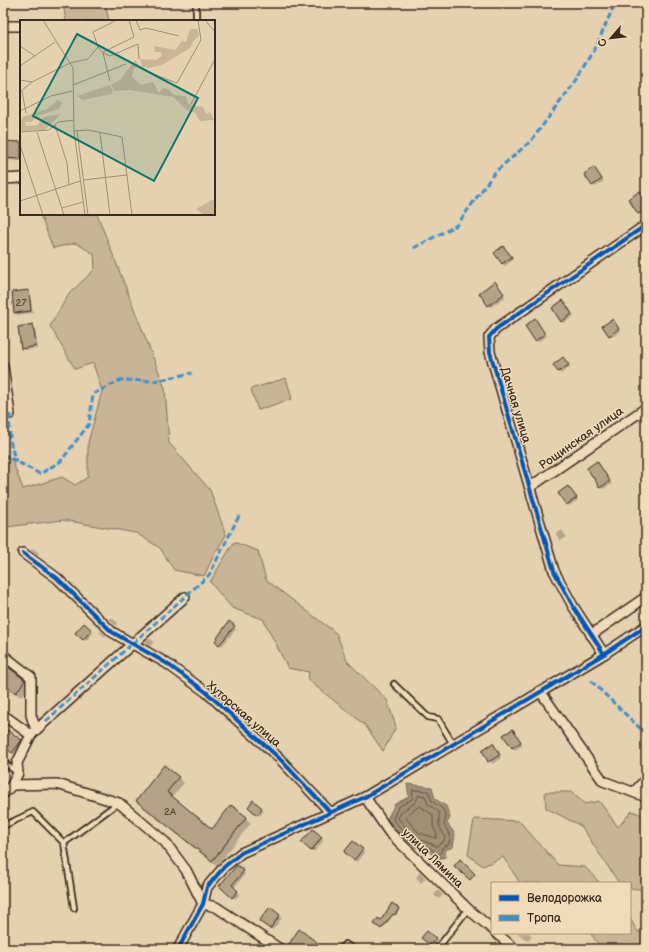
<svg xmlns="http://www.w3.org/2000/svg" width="649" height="952" font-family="'Balsamiq Sans',sans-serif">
	<rect width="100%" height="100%" fill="#e5d0b0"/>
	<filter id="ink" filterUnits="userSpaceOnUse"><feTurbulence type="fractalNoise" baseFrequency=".025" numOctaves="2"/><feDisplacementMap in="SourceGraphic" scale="8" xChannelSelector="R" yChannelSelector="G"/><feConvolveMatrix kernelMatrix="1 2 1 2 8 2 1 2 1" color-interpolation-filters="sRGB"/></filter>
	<g filter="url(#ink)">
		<!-- green -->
		<g fill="#c9b497" stroke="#826f5a">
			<path d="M63,3H105L109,21H66Z"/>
			<path d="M40,214H97L165,388L169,443L210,490L226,535L214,555L204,576L174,570L160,548L136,533L63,520L6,527L3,525V456L12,460L23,489L62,477L75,485L88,477V443L102,391L93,363L75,369L50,326L69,294L95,269L94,254L76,243L53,248Z"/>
			<path d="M286,378L292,399L258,410L251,389Z"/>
			<path d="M234,542L258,551L266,580L336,633L347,661L387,700L396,727L383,751L365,725L308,680L309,672L288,668L263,619L232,608L210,582Z"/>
			<path d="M545,792H571L585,804L599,801L618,827L632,811L646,816V890L630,888V883H619L581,826L546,808Z"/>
			<path d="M474,819L519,821L558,865L585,867L600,883H520L503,857L483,866L468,855Z"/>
			<path d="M630,918L637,931L646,934V949H608L600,946L590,933H630Z"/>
		</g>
		<!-- water -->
		<path fill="#a28d75" stroke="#796552" d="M407,784L432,787L435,799L446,806L450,818L447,823L455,834L453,847L445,850L446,857L436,859L429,851L410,846L387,819L395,804L409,797Z"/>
		<!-- shadow -->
		<g fill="#0003">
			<path d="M3,142L21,143V161L5,160L3,159Z"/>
			<path d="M596,171L604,181L595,187L593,185Z"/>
			<path d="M629,199L646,200V212L641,216Z"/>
			<path d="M506,249L513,260L505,266L503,263Z"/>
			<path d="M497,285L505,297L491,307L489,305Z"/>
			<path d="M28,291L30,293L33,313L17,315L15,313Z"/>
			<path d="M565,304L574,316L564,323L562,321Z"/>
			<path d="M537,322L547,336L538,342L536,340Z"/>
			<path d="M32,326L35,328L38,349L24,350L22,348Z"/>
			<path d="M620,330L621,331L612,337L610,336Z"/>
			<path d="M565,361L570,367L561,374L554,365Z"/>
			<path d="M600,465L612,484L603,489L601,487Z"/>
			<path d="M568,487L578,500L569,506L567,504Z"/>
			<path d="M562,530L567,537L560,541L556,534Z"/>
			<path d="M33,548L39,553L37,555L31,550Z"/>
			<path d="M111,617L118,623L116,626L109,619Z"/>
			<path d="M229,623L236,629L222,646L216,641Z"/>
			<path d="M84,624L93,633L86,641L77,633Z"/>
			<path d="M101,631L106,636L105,637L99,632Z"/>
			<path d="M149,638L154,642L150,646L144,643Z"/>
			<path d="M3,664L29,686L21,697L3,685Z"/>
			<path d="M3,728L25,744L16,756L3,746Z"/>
			<path d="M515,732L523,745L515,750L512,747Z"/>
			<path d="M495,747L501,758L492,764L483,751Z"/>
			<path d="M165,766L184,783L172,797L213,830L231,806L251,823L217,866L142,806Z"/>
			<path d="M253,802L264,811L260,816L249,807Z"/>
			<path d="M313,830L324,840L314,852L305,845Z"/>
			<path d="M362,850L364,852L357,862L347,854Z"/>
			<path d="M237,866L245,874L234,888L240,894L235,899L222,888Z"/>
			<path d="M420,872L426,878L421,883L416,877Z"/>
			<path d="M438,890L443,895L439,899L434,895Z"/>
			<path d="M392,904L400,910L396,915L394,914L383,929L375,924L381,921Z"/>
			<path d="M270,908L282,918L273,930L263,923Z"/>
			<path d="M517,933H529L532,936L528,941Z"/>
			<path d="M435,938L438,941L433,947L425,940Z"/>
		</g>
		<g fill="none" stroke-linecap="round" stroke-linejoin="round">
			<!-- shore -->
			<g stroke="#645241" stroke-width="1">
				<path d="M413,790L428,791L432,801L443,809L446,817L444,824L450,836L449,844L442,848L440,854H437L430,848L412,842L393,819L398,807L412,799Z"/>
				<path d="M419,795L425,796L428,804L439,812V825L445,837L444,841L437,846L415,838L398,818L402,811L415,803Z"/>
				<path d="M420,806L433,815V826L437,835L436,838L419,833L406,818L407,815Z"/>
			</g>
		</g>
		<!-- building -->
		<g fill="#b6a187" stroke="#3b2a1e">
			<path d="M3,141L21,142V159L3,158Z"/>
			<path d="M594,167L602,179L592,186L584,174Z"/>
			<path d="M640,191L646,199V209L638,214L628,199Z"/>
			<path d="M503,246L512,257L502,264L494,253Z"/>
			<path d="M495,281L504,294L488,306L479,293Z"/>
			<path d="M29,290L31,311L14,313L12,292Z"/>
			<path d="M563,300L572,314L561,322L552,308Z"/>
			<path d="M535,318L545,334L535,341L525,326Z"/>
			<path d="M613,319L619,329L609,336L602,326Z"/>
			<path d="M33,324L36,346L21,349L18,327Z"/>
			<path d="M563,357L569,365L558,372L553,365Z"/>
			<path d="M597,461L610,481L600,488L587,468Z"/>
			<path d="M568,486L577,498L566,505L558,493Z"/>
			<path d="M229,621L235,626L219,645L215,641Z"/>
			<path d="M84,623L92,630L83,640L75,633Z"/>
			<path d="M3,663L25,680L16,693L3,684Z"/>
			<path d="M3,727L22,740L12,753L3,746Z"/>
			<path d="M513,729L521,742L512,748L503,735Z"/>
			<path d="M493,743L500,755L488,762L482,750Z"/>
			<path d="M164,765L179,777L167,792L212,829L231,805L247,817L212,861L136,801Z"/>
			<path d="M253,800L262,808L257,815L248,807Z"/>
			<path d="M313,829L322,837L311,851L301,842Z"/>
			<path d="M353,841L363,849L354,860L344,852Z"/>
			<path d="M460,859L475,874L470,880L454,866Z"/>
			<path d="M237,865L244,871L232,885L238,891L232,898L219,886Z"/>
			<path d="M392,903L399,908L395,915L393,914L381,929L374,924L378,918L381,920Z"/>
			<path d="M270,907L280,915L270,929L259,921Z"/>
			<path d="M299,929L326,949H296L289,944Z"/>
			<path d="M427,931L436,938L430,945L421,938Z"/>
		</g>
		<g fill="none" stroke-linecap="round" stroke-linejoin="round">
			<!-- service casing -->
			<g stroke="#3b2a1e" stroke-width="8">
				<g id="service">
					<path d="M196,21V3"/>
					<path d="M394,684L428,717L438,719L453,744"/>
					<path d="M3,762L18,773"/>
					<path d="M3,826L33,812L64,843L118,803"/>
					<path d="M64,843L74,908"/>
					<path d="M340,949L345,944L353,949"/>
					<path d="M437,949L468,909"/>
				</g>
			</g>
			<!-- minor casing -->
			<g stroke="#3b2a1e" stroke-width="12">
				<g id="minor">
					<path d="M3,26H21"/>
					<path d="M3,179L21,178"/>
					<path d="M3,366L10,414"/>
					<path d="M530,487L646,408"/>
					<path d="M23,553L57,578L112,632L166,663L206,692L279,758L330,812"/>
					<path d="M591,635L646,597"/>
					<path d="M604,654L573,606L554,571L490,352L489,337L496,329L646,225"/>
					<path d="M3,655L31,677V715L36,730"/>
					<path d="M540,691L603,781L646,797"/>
					<path d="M3,715L31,735"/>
					<path d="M12,785L57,784L119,803L165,842L186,870L203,904L216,907L280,949"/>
					<path d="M634,792L646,779"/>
					<path d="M3,794L12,785L18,773L17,763L31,735L36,730L185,597"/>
					<path d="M365,797L389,832L468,909L492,929"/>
					<path d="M496,933L515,949"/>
					<path d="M178,949L203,904L207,887L224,867L241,853L365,797L604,654L646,626"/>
				</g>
			</g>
			<!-- service -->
			<use href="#service" stroke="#f0dab9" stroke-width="4.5"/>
			<!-- minor -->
			<use href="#minor" stroke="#f0dab9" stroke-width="9"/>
			<!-- quiet -->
			<g stroke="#3e90ca" stroke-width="3" stroke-dasharray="6 3" stroke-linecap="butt">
				<path d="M414,248L457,225L495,172L531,141L578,78L596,47L615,3"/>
				<path d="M10,414C9,431 9,444 16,461"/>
				<path d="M3,454L40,474L61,461L89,424L93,394L121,380L155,381L192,373"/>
				<path d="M591,681L646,734"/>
				<path d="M46,721L209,575L239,516"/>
			</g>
			<!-- cycleway casing -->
			<g stroke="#f0dab9" stroke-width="6">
				<g id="cycleway">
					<path d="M23,553L57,578L112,632L166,663L206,692L279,758L330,812"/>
					<path d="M604,654L573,606L554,571L490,352L489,337L496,329L646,225"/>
					<path d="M178,949L203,904L207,887L224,867L241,853L365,797L604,654L646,626"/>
				</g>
			</g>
			<!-- cycleway -->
			<use href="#cycleway" stroke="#0057b8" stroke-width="4"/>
		</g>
	</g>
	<g text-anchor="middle" stroke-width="3" stroke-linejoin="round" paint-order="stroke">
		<!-- number labels -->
		<g font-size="10" fill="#5a4838">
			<text x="21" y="306">27</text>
			<text x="170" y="815">2А</text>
		</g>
		<!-- street labels -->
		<g font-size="12" fill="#3b2a1e" stroke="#f0dab9">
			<text transform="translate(516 405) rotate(73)" y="4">Дачная улица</text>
			<text transform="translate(581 438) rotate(-35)" y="4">Рощинская улица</text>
			<text transform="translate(244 714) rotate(41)" y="4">Хуторская улица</text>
			<text transform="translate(433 858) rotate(44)" y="4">улица Лямина</text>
		</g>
	</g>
	<!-- overview -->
	<g transform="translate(20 20)">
		<rect width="195" height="195" fill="#e5d0b0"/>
		<path d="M170,9H177L179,16L174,20L170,28L142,45L129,48L122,47L120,39L136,40L142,36L141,32H135L134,26L155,30L162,21L166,22ZM115,40L120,47L114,48L112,57L121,65L133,62L139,73L143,68L148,69L154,75L166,76L168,84L183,87L186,94L190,92L194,100L180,101L175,93L167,90L153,77L110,70L95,71L91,65L101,59ZM90,65L93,71L91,74L63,80L57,76ZM38,80L42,83L39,89L17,96L11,102H5L6,106L17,105L24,97L41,94L25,110L0,111L2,97L27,89ZM192,180L195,181V195H184L176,189Z" fill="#c9b497"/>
		<path fill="none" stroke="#a18e76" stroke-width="1" d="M23,0L53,48L54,111L65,195M116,0L120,10L126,8L159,16M185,0L195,12M0,26L15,36M83,32L114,17L109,0M83,33L90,36L118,24L119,39M0,46L35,22M125,51L157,63L181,20L178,0M0,60L12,62M90,61L83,33L78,27L73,12L95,1M53,65L106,44M2,71L6,93M0,72L12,62L50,43L68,39L78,27M171,84L195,39M0,91L31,76L52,71M35,105L47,143L49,165M57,110L68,195M54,111L68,110L102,117L112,195M0,112L29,110L38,102L54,100M17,112L44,195M80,113L90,195M0,125L23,195M63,160L107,155M0,181L60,161M42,188L63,182"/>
		<path fill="#0f766e" fill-opacity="0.15" stroke="#0f766e" stroke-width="2" d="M57,14L178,78L134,161L13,96Z"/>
		<rect width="195" height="195" fill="none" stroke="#3b2a1e" stroke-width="2"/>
	</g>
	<!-- margin -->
	<rect width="649" height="952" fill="none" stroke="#f0dab9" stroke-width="16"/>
	<rect x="8" y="8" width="633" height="936" fill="none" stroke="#3b2a1e" stroke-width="1.5" filter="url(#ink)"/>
	<!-- legend -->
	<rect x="491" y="882" width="140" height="52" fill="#f0dab9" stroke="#a8947b"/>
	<rect x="499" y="895" width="20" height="6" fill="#0057b8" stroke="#a8947b"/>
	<text x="527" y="902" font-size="12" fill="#3b2a1e">Велодорожка</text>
	<rect x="499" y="915" width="20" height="6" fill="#3e90ca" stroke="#a8947b"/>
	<text x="527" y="922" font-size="12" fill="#3b2a1e">Тропа</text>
	<!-- north arrow -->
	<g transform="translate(611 38) rotate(242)" stroke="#f0dab9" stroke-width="3" paint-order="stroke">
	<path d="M0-3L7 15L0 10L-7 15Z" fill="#3b2a1e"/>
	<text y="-6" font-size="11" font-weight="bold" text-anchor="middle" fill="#3b2a1e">С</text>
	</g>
</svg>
